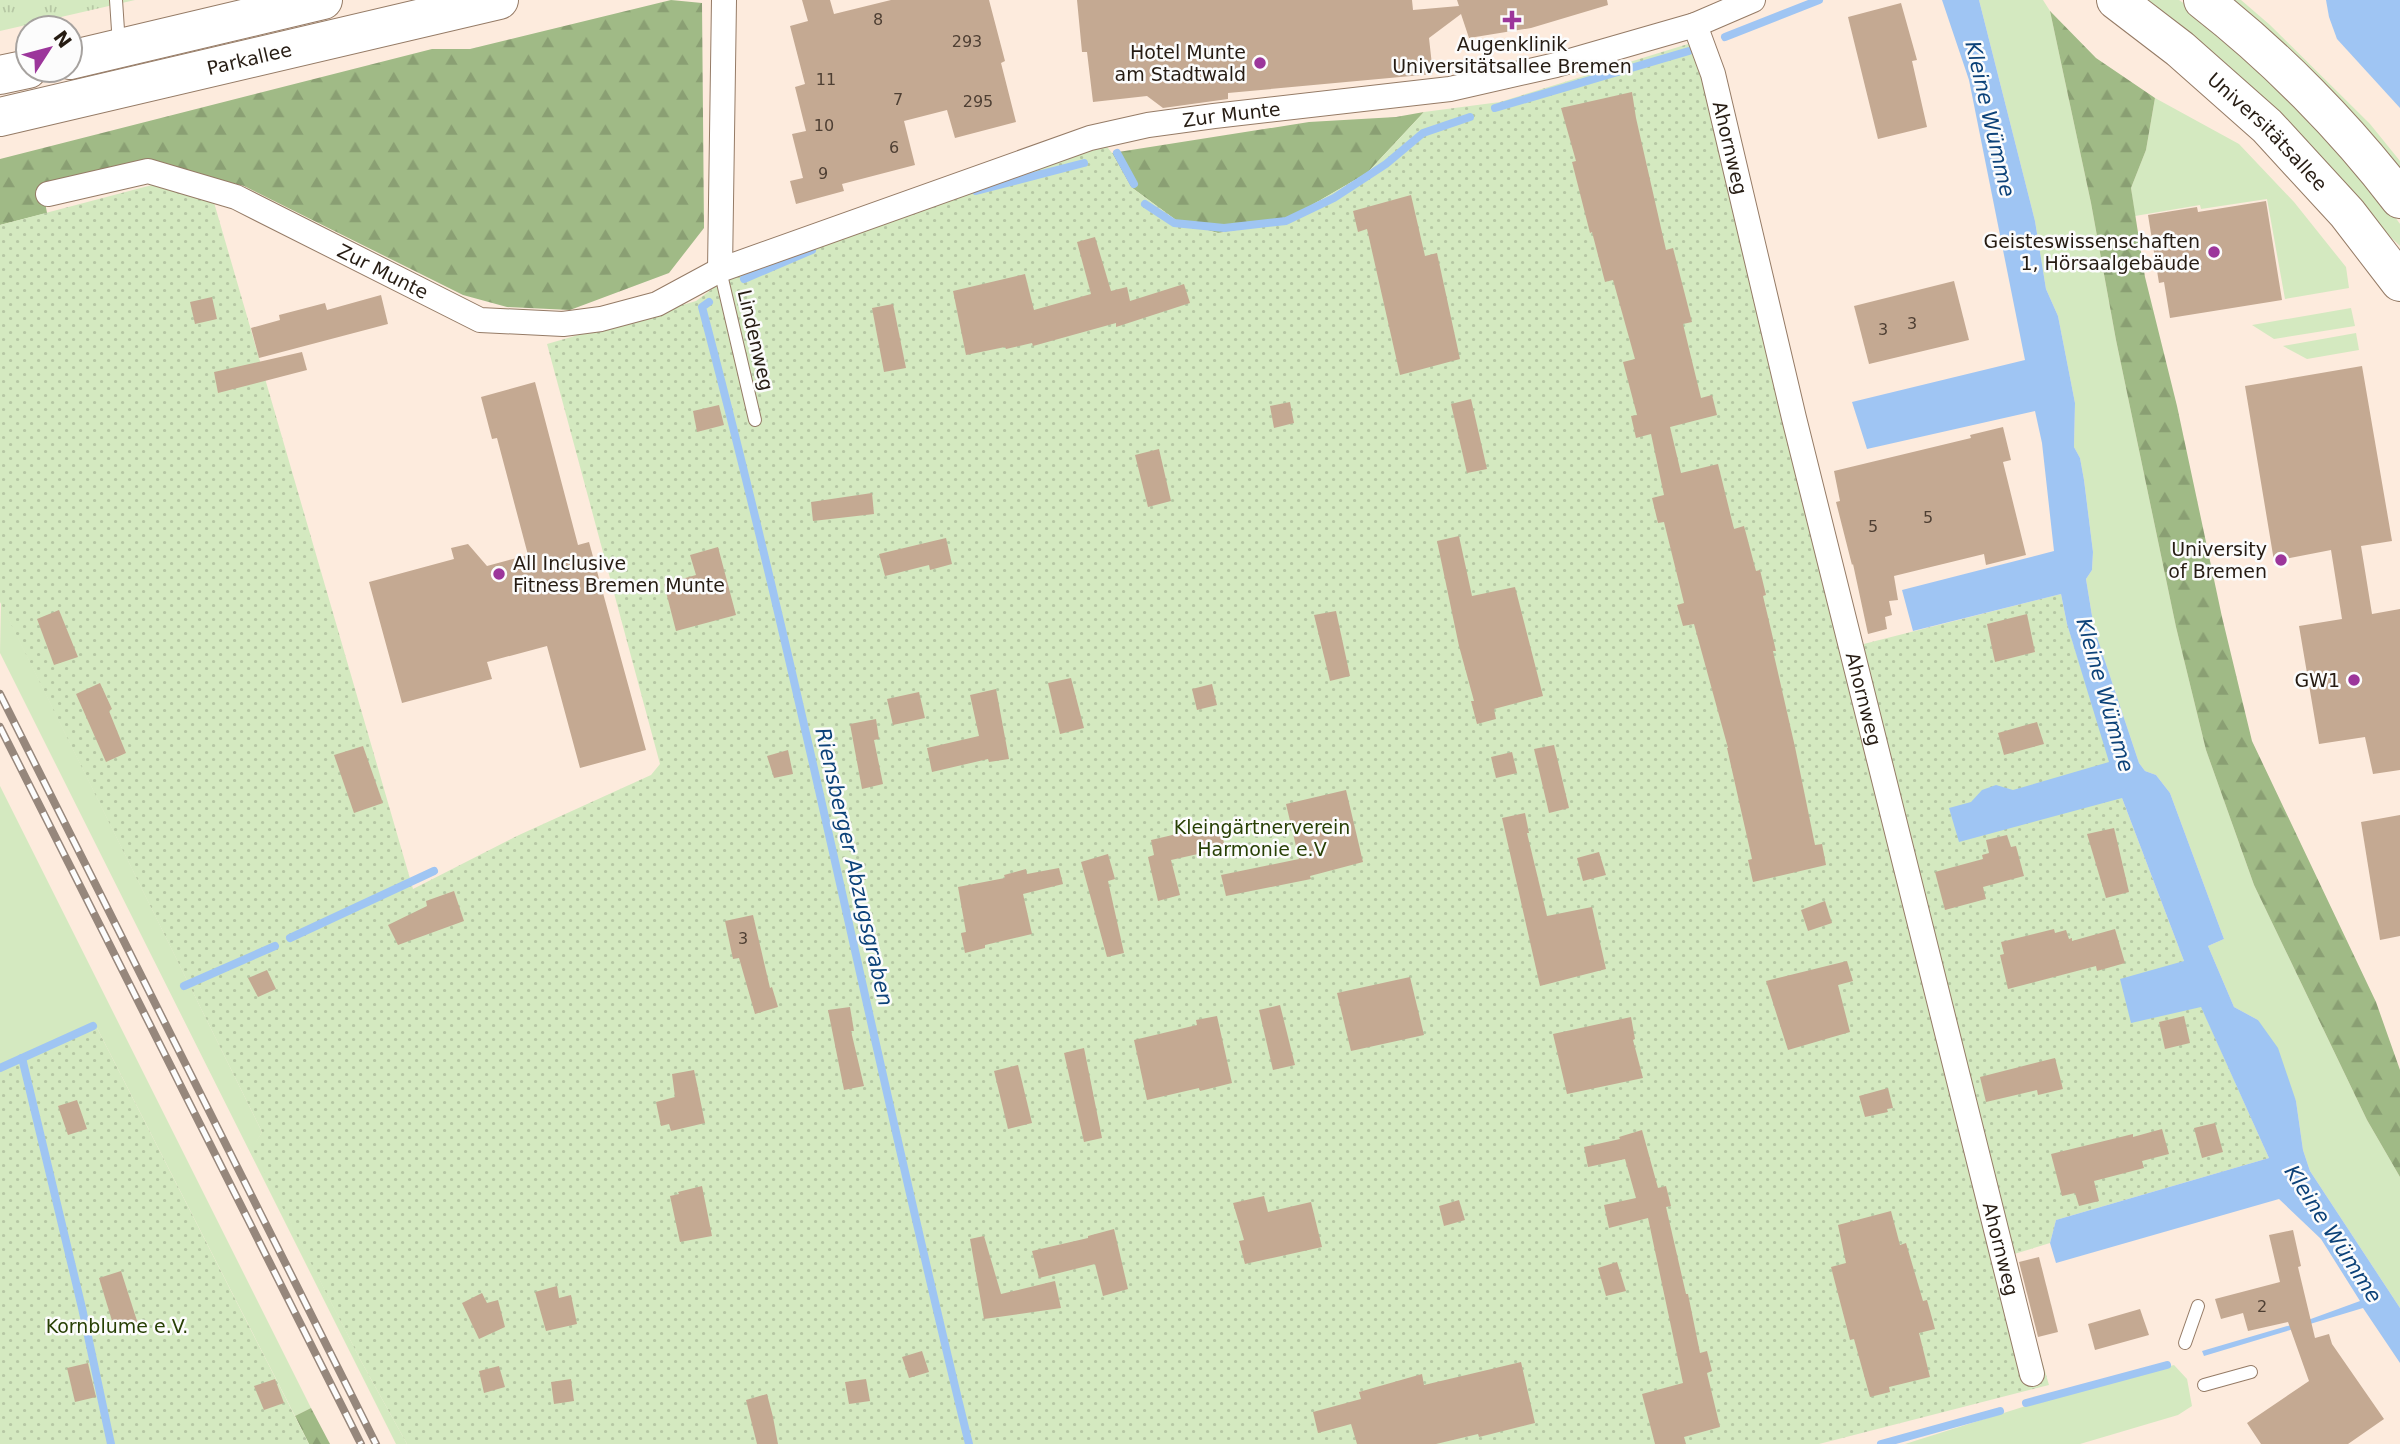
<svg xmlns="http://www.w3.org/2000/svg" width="2400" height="1444" font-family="'DejaVu Sans',sans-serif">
	<defs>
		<pattern id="forest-firs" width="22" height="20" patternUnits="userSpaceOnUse" patternTransform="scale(1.75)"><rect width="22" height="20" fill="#a0ba86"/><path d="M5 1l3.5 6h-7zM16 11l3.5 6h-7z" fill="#8a9f73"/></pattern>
		<pattern id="park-tufts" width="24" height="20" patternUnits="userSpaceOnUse" patternTransform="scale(1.75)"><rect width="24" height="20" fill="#d4e9c0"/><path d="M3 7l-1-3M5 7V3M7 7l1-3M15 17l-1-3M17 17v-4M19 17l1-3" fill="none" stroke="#b6c7a4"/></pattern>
		<pattern id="garden-dots" width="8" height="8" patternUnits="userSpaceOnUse" patternTransform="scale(1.75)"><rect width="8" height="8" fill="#d4e9c0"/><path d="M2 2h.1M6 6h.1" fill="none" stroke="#b6c7a4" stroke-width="1.8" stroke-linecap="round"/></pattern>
	</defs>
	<rect width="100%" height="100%" fill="#fdebdd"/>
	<!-- grass -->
	<g fill="#d4e9c0">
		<path d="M1979,0H2043L2050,11L2091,203L2116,340L2176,627L2206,750L2254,885L2367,1120L2400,1177V1308L2310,1171L2303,1150L2296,1101L2258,1020L2234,1007L2208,946L2224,939L2170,793L2156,775L2145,771L2139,763L2094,628L2086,579L2092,570L2093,552L2084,480L2080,458L2074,447L2075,403L2058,316L2046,289L2035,221Z"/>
		<path d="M2142,0H2179L2199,14L2363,172L2400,224V246Z"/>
		<path d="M2225,0H2241L2270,25L2370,124L2400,161V176Z"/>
		<path d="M2155,98L2239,144L2294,202L2346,267L2349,288L2285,299L2267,199L2201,209L2200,205L2135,216L2131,188L2146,150Z"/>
		<path d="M2351,308L2355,326L2274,339L2252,325Z"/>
		<path d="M2356,333L2359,350L2307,359L2283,346Z"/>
		<path d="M1,603L262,1132L253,1148L361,1361L407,1444H396L0,653Z"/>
		<path d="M0,786L311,1408L295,1416L94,1022L0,1065Z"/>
		<path d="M2174,1365L2187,1379L2192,1406L2178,1415L2080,1444H1905L2029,1405Z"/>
	</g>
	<!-- forest -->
	<g fill="url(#forest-firs)">
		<path d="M671,0L702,3L704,228L669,273L570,310L507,307L463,295L244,186L148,161L42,186L47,213L0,225V159L432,49H470Z"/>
		<path d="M2050,11L2096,58L2155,98L2146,150L2131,188L2145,277L2177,406L2222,617L2252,741L2376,1002L2400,1070V1177L2367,1120L2254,885L2206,750L2176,627L2116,340L2091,203Z"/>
		<path d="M1424,112L1367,173L1279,224L1218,233L1180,223L1131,187L1112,153L1309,122L1396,117Z"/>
		<path d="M311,1408L330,1444H309L295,1416Z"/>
	</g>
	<!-- park -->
	<path fill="url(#park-tufts)" d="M0,0H135L0,31Z"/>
	<!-- garden -->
	<g fill="url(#garden-dots)">
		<path d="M1688,44L1698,56L1844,649L2061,594L2067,624L2122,798L2184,961L2131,1022L2201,1006L2269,1158L2056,1220L2050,1243L2011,1255L2049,1385L1819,1444H407L361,1361L252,1148L262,1132L0,602V225L152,185L213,199L413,889L519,835L651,775L660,764L547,344L696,301L736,271L1104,143L1112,153L1131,187L1180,223L1218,233L1279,224L1367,173L1424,112L1500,102Z"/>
		<path d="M94,1022L309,1444H0V1065Z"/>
	</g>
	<!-- water -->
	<g fill="#9fc5f3">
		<path d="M1942,0H1979L2035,221L2046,289L2058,316L2075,403L2074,447L2080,458L2084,480L2093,552L2092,570L2086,579L2094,628L2139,763L2145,771L2156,775L2170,793L2224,939L2208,946L2234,1007L2258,1020L2278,1048L2296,1101L2303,1150L2310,1171L2400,1308V1363L2363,1308L2204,1356L2202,1351L2308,1320L2360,1301L2321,1239L2279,1199L2056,1263L2050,1243L2056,1220L2269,1158L2201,1007L2131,1023L2120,979L2184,961L2122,798L1959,842L1949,808L1971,802L1982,790L1996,785L2013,790L2109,762L2067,624L2061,594L1913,631L1902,590L2054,551L2042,443L2035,411L1867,449L1852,402L2025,360L1969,80Z"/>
		<path d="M2326,0H2400V108L2337,39L2329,17Z"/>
	</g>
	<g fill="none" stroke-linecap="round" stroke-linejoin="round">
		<!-- stream -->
		<g stroke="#9fc5f3" stroke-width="8">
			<path d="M1725,37L1819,0"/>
			<path d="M1495,108L1689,51"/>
			<path d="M1117,153L1134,184"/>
			<path d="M976,191L1084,163"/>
			<path d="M1145,204L1174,223L1224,228L1286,221L1334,198L1386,164L1423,133L1470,117"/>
			<path d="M744,279L812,250"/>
			<path d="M709,302L702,307C802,684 876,1066 969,1444"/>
			<path d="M290,938L434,871"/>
			<path d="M184,986L275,946"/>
			<path d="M22,1058L82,1308L111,1444"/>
			<path d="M0,1068L93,1026"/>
			<path d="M2026,1403L2167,1365"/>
			<path d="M1881,1444L2000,1411"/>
		</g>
	</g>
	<!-- building -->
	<g fill="#c4a992">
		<path d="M802,0H830L834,14L891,0H989L1005,61L1001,63L1016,122L955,138L947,110L904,121L915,165L842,184L844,191L796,204L790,181L803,178L792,134L806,131L795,87L805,84L790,26L808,21Z"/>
		<path d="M1077,0H1412L1413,10L1459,6L1457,0H1607L1608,5L1531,28L1469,38L1461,14L1429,38L1433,74L1228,93V99L1163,108L1147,96L1093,102L1087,52H1082Z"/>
		<path d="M1901,3L1917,60L1912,61L1927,127L1878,139L1848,17Z"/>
		<path d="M1632,92L1636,118L1666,250L1673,248L1692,322L1683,324L1701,398L1712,395L1717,415L1670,427L1681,473L1718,464L1734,529L1744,526L1756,571L1760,570L1766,595L1763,596L1776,651H1773L1795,747L1815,845L1822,844L1826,865L1753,882L1748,860L1752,859L1727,748H1728L1694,624L1683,626L1677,605L1684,603L1664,522L1658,523L1652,498L1664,495L1651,434L1636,438L1631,416L1637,415L1623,362L1635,359L1613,280L1605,282L1592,232L1590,233L1572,162L1576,161L1561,108Z"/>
		<path d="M1411,195L1425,256L1437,253L1460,359L1400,375L1367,229L1358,232L1353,211Z"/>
		<path d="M2266,201L2282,300L2170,318L2164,282L2159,283L2148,215L2197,207L2198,212Z"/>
		<path d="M1095,237L1111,291L1127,287L1130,301L1184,284L1190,303L1116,327V323L1033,346L1032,343L1006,349L1005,347L966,355L953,291L1025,274L1034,310L1091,294L1077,242Z"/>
		<path d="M1954,281L1969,340L1869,364L1854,306Z"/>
		<path d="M381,295L388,324L259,358L251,328L280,320L279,315L325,303L327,310Z"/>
		<path d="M212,297L217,319L195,324L190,302Z"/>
		<path d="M893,304L906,368L884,372L872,308Z"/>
		<path d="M302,352L307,370L218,393L214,372Z"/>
		<path d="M2362,366L2392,541L2361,546L2372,614L2400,609V770L2373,774L2365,737L2319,744L2299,626L2342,619L2331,550L2274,561L2245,386Z"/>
		<path d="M535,382L578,545L589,542L646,750L580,768L547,646L487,662L492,679L402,703L369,582L454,559L451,548L468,544L487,566L528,555L497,438L492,439L481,397Z"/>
		<path d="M1471,399L1487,469L1467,473L1451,404Z"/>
		<path d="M1290,402L1294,423L1274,428L1270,406Z"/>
		<path d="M719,405L724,425L697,432L693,411Z"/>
		<path d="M2003,427L2011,460L2003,462L2026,555L1986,565L1984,554L1894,576L1898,600L1889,601L1892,615L1885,617L1887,629L1868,634L1853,564L1852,565L1836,502L1840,501L1834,471L1971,438L1970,435Z"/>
		<path d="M1159,449L1171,501L1148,507L1135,455Z"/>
		<path d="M872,493L874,514L813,521L811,502Z"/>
		<path d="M1459,536L1472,596L1515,587L1543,696L1494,709L1496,719L1477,724L1471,701H1474L1459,646L1437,541Z"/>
		<path d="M946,538L952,564L930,570L929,565L885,576L879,554Z"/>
		<path d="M718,547L736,615L676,631L664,584L696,575L690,555Z"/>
		<path d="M59,610L78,657L54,665L37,619Z"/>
		<path d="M1336,611L1350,676L1330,681L1314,615Z"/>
		<path d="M2027,614L2035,652L1995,662L1987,624Z"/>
		<path d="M1071,678L1084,728L1060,734L1048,683Z"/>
		<path d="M100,683L112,709L109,711L126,753L106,762L76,694Z"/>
		<path d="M1212,684L1217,705L1197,710L1192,689Z"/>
		<path d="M996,689L1009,759L989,762L988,759L932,772L927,748L979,736L970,695Z"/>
		<path d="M919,692L925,718L893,725L887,699Z"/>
		<path d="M876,719L879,739L874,740L883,784L862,789L850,724Z"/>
		<path d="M2037,722L2044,744L2004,755L1998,733Z"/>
		<path d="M1554,745L1569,808L1549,813L1534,749Z"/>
		<path d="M363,746L383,803L354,813L334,755Z"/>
		<path d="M788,750L793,774L774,778L767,756Z"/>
		<path d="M1512,752L1517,773L1496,778L1491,757Z"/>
		<path d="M1346,790L1363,862L1310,876L1311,879L1226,896L1221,875L1299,859L1286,804Z"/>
		<path d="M1525,813L1529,833H1527L1547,916L1592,907L1606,969L1540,986L1502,818Z"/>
		<path d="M2400,815V936L2380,940L2361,822Z"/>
		<path d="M1220,824L1225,848L1171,860L1180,895L1158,901L1148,857L1154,855L1151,840Z"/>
		<path d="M2114,828L2129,892L2106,898L2087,834Z"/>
		<path d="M2007,835L2011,847L2016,846L2024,876L1983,887L1986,899L1945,910L1935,872L1983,859L1982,855L1989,853L1986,840Z"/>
		<path d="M1599,852L1606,875L1583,881L1577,858Z"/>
		<path d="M1108,854L1115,879L1108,881L1124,953L1107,957L1081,862Z"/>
		<path d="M1059,868L1063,884L1023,894L1032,934L985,945V948L965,953L961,933L966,932L958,887L1005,878L1004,875L1026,869L1027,874Z"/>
		<path d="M454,891L464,921L398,945L388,925L427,906L426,901Z"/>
		<path d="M1825,901L1832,923L1808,931L1801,910Z"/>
		<path d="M753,915L770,988L772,987L778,1007L755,1014L739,958L733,959L725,921Z"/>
		<path d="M2054,929L2055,933L2066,930L2069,939L2072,938V941L2115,929L2125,963L2097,971L2096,966L2008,989L2000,955L2004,954L2001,942Z"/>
		<path d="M1847,961L1853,981L1838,985L1850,1032L1788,1050L1766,981Z"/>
		<path d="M267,970L276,989L258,997L248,978Z"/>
		<path d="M1410,977L1424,1035L1351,1051L1337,993Z"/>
		<path d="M1280,1005L1295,1065L1273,1070L1259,1010Z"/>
		<path d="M850,1007L854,1031H851L864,1086L844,1090L828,1010Z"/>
		<path d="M1217,1016L1232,1083L1200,1091L1199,1088L1147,1100L1134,1040L1197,1025L1196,1020Z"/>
		<path d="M2184,1016L2190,1043L2165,1049L2159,1022Z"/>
		<path d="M1631,1017L1635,1039L1633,1040L1643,1078L1567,1094L1553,1034Z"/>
		<path d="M1084,1048L1102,1138L1084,1142L1064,1053Z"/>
		<path d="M2055,1058L2063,1089L2038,1095L2037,1090L1986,1102L1980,1077Z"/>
		<path d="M1018,1065L1032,1123L1008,1129L994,1071Z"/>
		<path d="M694,1070L705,1123L671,1131L669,1124L661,1126L656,1102L675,1097L672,1074Z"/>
		<path d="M1888,1088L1893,1108L1887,1109L1888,1112L1865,1117L1859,1096Z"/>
		<path d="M77,1100L87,1129L68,1135L58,1106Z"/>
		<path d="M2215,1123L2223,1152L2202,1158L2194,1128Z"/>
		<path d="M2162,1129L2169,1154L2142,1161L2144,1168L2094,1181L2099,1201L2079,1206L2075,1193L2062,1196L2051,1154L2133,1134V1137Z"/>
		<path d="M1642,1130L1658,1188L1666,1186L1671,1206L1666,1207L1686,1294H1688L1700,1353L1707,1351L1712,1371L1707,1373L1720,1427L1684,1437L1686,1444H1655L1642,1394L1683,1383L1648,1218L1609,1228L1604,1205L1636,1198L1625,1159L1588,1167L1584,1147L1620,1139L1619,1137Z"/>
		<path d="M702,1186L712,1236L680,1242L670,1196L679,1194L678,1192Z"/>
		<path d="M1264,1196L1268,1212L1311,1202L1322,1247L1245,1264L1239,1241L1244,1240L1233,1203Z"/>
		<path d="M1459,1200L1465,1220L1444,1226L1439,1206Z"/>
		<path d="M1891,1211L1900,1245L1906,1243L1923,1301L1927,1300L1935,1329L1919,1333L1930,1377L1889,1387L1890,1392L1870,1397L1854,1339L1850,1340L1831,1267L1846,1263L1838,1225Z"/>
		<path d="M1114,1229L1128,1289L1103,1296L1095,1264L1039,1278L1032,1251L1088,1238V1236Z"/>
		<path d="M2293,1230L2301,1266L2298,1267L2315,1338L2329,1334L2332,1344L2384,1419L2348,1444H2261L2247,1423L2309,1381L2288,1322L2248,1331L2243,1313L2221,1319L2215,1299L2280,1282L2269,1235Z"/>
		<path d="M984,1236L1001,1294L1055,1281L1061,1308L984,1319L970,1239Z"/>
		<path d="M2039,1257L2058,1332L2038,1337L2019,1262Z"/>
		<path d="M1617,1262L1626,1291L1606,1296L1598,1268Z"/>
		<path d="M121,1271L139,1327L116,1334L99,1278Z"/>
		<path d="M557,1286L559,1298L571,1295L577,1324L546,1331L535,1292Z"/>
		<path d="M482,1293L487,1303L498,1300L505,1327L479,1339L462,1303Z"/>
		<path d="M2140,1309L2149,1335L2095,1350L2088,1324Z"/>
		<path d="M922,1351L929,1372L909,1378L902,1357Z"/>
		<path d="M1521,1362L1535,1423L1479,1437L1478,1434L1436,1444H1357L1351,1424L1318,1433L1313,1412L1361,1399L1359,1392L1422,1374L1424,1385Z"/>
		<path d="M88,1363L96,1397L75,1402L67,1368Z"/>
		<path d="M499,1366L505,1387L484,1393L479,1371Z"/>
		<path d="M275,1379L284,1403L264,1410L254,1386Z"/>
		<path d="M571,1379L574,1401L554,1404L551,1382Z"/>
		<path d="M866,1379L870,1401L849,1404L845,1382Z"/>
		<path d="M767,1394L773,1417L778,1444H757L746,1400Z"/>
	</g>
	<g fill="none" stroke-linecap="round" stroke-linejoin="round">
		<!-- lane casing -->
		<g stroke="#957b66" stroke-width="14">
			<g id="lane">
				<path d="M116,0L119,45"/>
				<path d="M720,270L755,420"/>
				<path d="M2185,1343L2198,1306"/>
				<path d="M2204,1385L2251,1372"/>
			</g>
		</g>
		<!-- street casing -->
		<g stroke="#957b66" stroke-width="26">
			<g id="street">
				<path id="s1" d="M1695,25L1713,74L1794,418L2032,1374"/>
				<path id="s2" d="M48,194L148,171L236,197L480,320L563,324L601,319L657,304L720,270L1090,138L1148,125L1214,116L1450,89L1556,65L1695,25L1753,0"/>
				<path d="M720,270L724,0"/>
			</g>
		</g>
		<!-- primary casing -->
		<g stroke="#957b66" stroke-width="40">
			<g id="primary">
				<path id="s3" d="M2116,0L2180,49L2267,126L2347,213L2400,282"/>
				<path d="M2203,0C2275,56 2345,127 2400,199"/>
				<path d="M70,60L323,0"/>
				<path d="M0,75L28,69"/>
				<path id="s4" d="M0,117L499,0"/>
			</g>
		</g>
		<!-- lane -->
		<use href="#lane" stroke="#fff" stroke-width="12"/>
		<!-- street -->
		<use href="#street" stroke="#fff" stroke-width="24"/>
		<!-- primary -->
		<use href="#primary" stroke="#fff" stroke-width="38"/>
		<!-- rail casing -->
		<g stroke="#96877c" stroke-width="8">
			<g id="rail">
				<path d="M0,694L376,1444"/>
				<path d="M0,727L361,1444"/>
			</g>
		</g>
		<!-- rail -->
		<use href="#rail" stroke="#fcfcfc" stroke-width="5" stroke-dasharray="16" stroke-linecap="butt"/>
	</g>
	<!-- markers -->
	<g fill="#9c369b" stroke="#fcfcfc" stroke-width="2.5">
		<path d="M1508.5 9.5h7v7h7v7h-7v7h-7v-7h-7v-7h7z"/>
		<circle cx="1260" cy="63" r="7"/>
		<circle cx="2214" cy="252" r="7"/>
		<circle cx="2281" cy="560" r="7"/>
		<circle cx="499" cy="574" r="7"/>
		<circle cx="2354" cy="680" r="7"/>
	</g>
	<g text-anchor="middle" stroke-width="5" stroke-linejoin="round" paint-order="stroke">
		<!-- number labels -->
		<g font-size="16" fill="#4e3f33">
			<text x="878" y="25">8</text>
			<text x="967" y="47">293</text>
			<text x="826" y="85">11</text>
			<text x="898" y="105">7</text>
			<text x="978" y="107">295</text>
			<text x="824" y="131">10</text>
			<text x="894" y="153">6</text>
			<text x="823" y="179">9</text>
			<text x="1912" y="329">3</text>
			<text x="1883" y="335">3</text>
			<text x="1928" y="523">5</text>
			<text x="1873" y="532">5</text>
			<text x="743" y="944">3</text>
			<text x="2262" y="1312">2</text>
		</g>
		<!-- poi labels -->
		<g font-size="19" fill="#261c13" stroke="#fcfcfc" text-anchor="end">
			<text x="1512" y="51" text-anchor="middle">Augenklinik<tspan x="1512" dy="22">Universitätsallee Bremen</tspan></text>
			<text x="1246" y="59">Hotel Munte<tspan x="1246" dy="22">am Stadtwald</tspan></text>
			<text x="2200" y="248">Geisteswissenschaften<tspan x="2200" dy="22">1, Hörsaalgebäude</tspan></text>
			<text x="2267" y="556">University<tspan x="2267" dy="22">of Bremen</tspan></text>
			<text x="513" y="570" text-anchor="start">All Inclusive<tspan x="513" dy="22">Fitness Bremen Munte</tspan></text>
			<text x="2340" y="687">GW1</text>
		</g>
		<!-- street labels -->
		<g font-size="19" fill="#261c13" stroke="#fcfcfc">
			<text dy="7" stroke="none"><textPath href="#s4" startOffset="256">Parkallee</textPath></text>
			<text dy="7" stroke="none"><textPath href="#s2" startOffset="1255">Zur Munte</textPath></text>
			<text dy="7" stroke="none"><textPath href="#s3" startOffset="201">Universitätsallee</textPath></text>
			<text dy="7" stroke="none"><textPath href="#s1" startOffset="128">Ahornweg</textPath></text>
			<text dy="7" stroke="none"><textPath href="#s2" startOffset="359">Zur Munte</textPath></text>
			<text transform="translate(756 340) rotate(77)" y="7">Lindenweg</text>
			<text dy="7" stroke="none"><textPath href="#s1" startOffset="695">Ahornweg</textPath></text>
			<text dy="7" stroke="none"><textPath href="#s1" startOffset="1262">Ahornweg</textPath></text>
		</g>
		<!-- park labels -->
		<g font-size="19" fill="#284005" stroke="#fcfcfc">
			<text x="1262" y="834">Kleingärtnerverein<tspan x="1262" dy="22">Harmonie e.V</tspan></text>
			<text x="117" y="1333">Kornblume e.V.</text>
		</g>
		<!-- water labels -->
		<g font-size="21" font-style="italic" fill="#0c4279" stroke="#fcfcfc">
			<text transform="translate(1990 119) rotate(77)" y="7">Kleine Wümme</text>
			<text transform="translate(2105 695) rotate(74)" y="7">Kleine Wümme</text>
			<text transform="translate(854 867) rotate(77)" y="7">Riensberger Abzugsgraben</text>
			<text transform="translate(2333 1234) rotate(57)" y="7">Kleine Wümme</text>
		</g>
	</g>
	<!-- north arrow -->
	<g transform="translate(49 49) rotate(54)"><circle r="33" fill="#fcfcfc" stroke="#a6a29f" stroke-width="2"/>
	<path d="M0-5L12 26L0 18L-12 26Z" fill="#9c369b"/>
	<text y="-10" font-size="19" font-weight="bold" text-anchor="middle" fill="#261c13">N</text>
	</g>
</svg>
